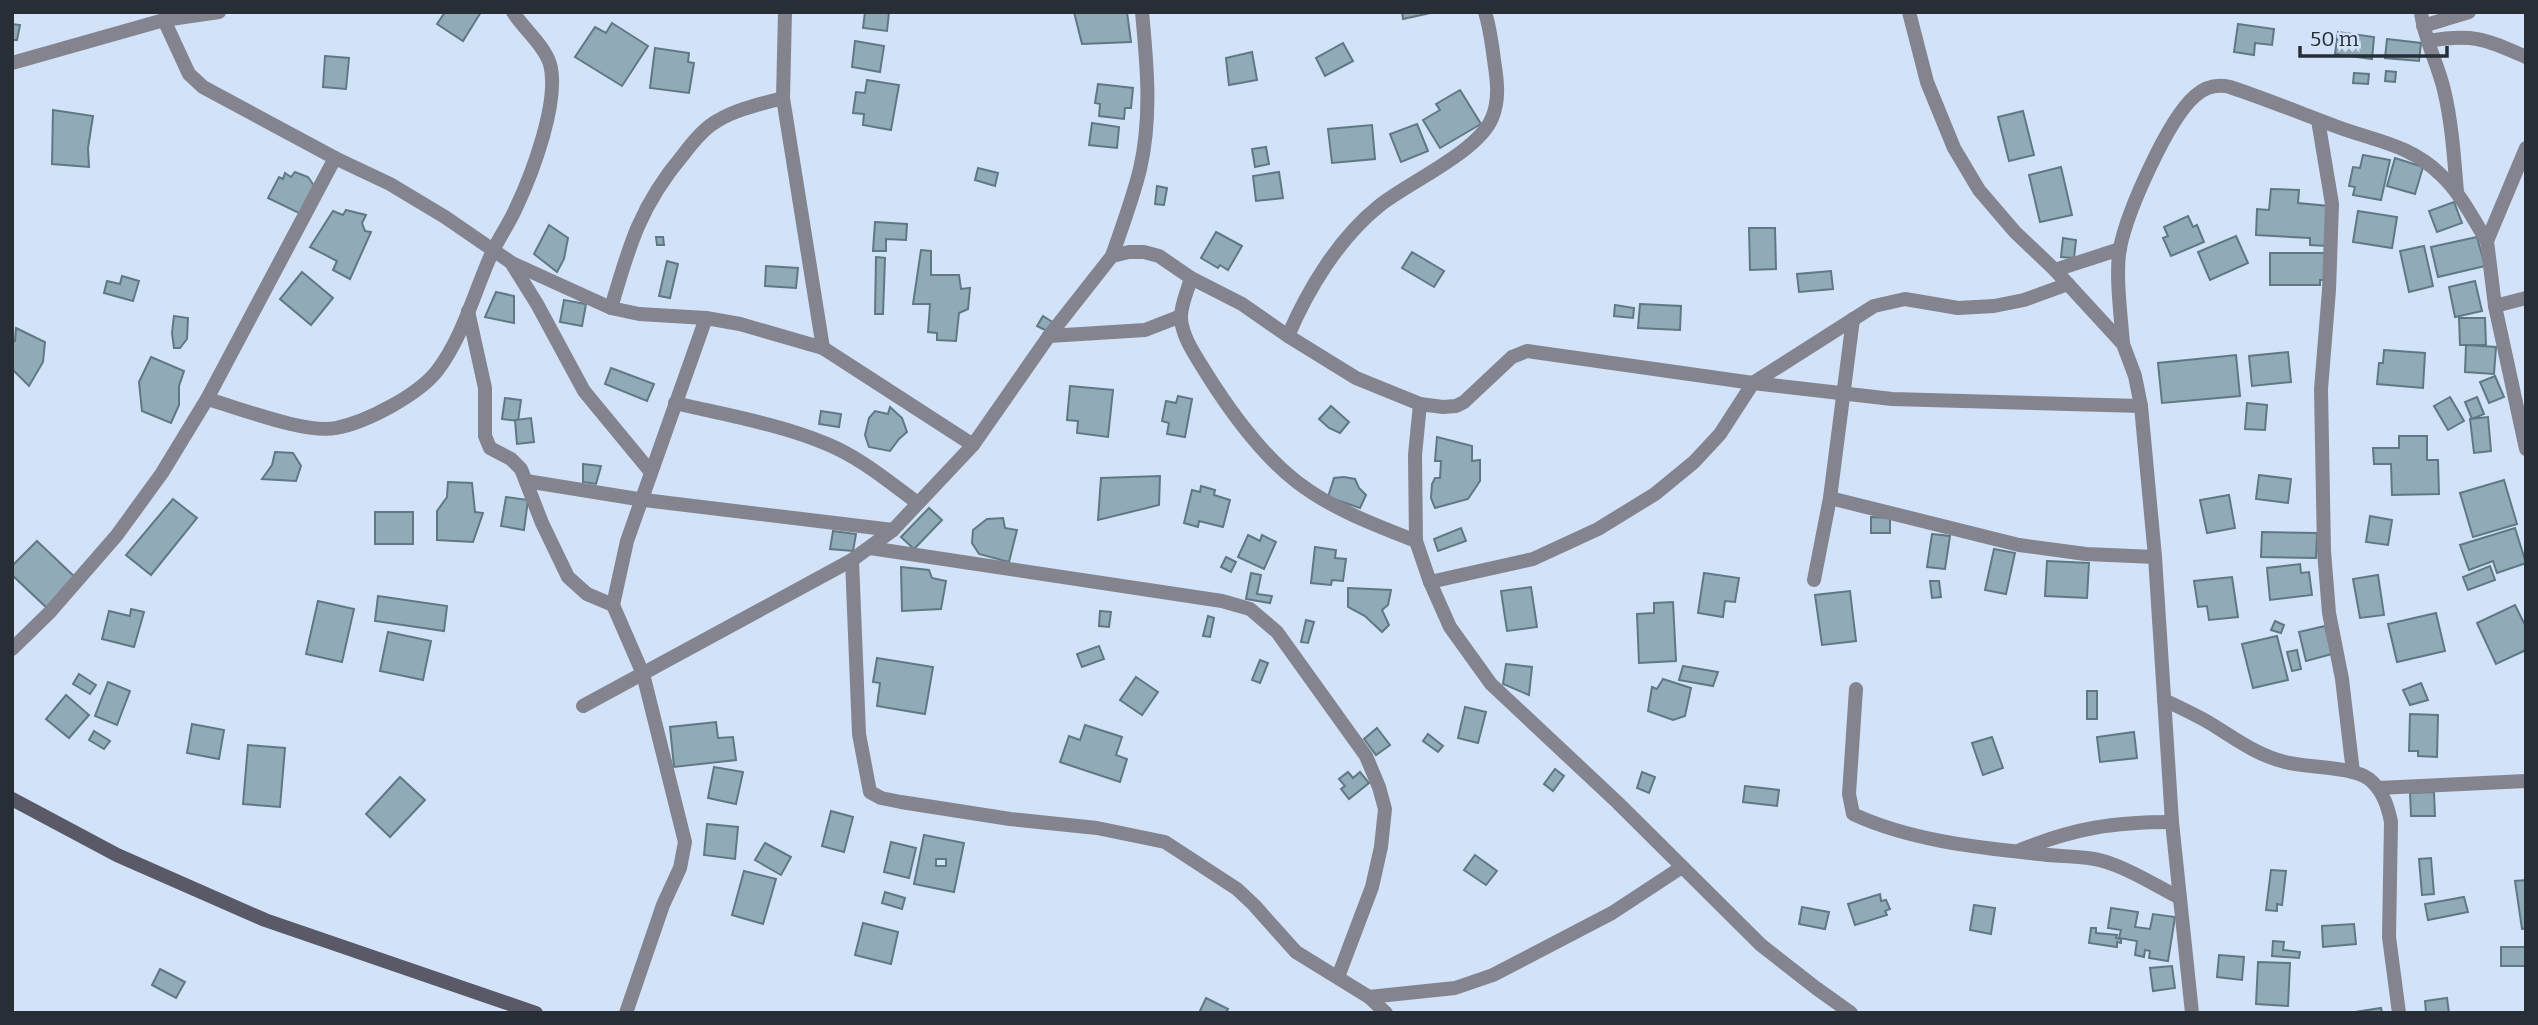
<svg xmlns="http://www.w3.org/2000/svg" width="2538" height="1025" font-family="Bitter,serif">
	<rect width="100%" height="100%" fill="#d2e2f8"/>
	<!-- building -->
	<g fill="#90abb7" stroke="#5f7984" stroke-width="2" fill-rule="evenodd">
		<path d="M445,12H481L463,41L437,24Z"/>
		<path d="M865,12H889L887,31L863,28Z"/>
		<path d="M1074,12H1127L1131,42L1082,44Z"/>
		<path d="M1402,12H1435L1403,19Z"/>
		<path d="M612,23L648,46L622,86L575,57L595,27L606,33Z"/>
		<path d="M12,24L20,25L17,40H12Z"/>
		<path d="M2238,24L2274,29L2272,45L2255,43L2254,55L2234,52Z"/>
		<path d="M2338,32L2374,37L2372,59L2335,54Z"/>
		<path d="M2387,39L2421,43L2419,61L2385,58Z"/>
		<path d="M855,41L884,46L880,72L852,67Z"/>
		<path d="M1343,43L1353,61L1325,76L1316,58Z"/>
		<path d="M655,48L689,53L688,62L694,63L689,93L650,88Z"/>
		<path d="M1252,52L1257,80L1229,85L1226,58Z"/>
		<path d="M325,56L349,58L346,89L323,87Z"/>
		<path d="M2386,71L2396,72L2395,82L2385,81Z"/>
		<path d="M2354,73L2369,74L2368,84L2353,83Z"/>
		<path d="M867,80L899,85L891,130L863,125L864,114L853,113L856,92L865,93Z"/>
		<path d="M1098,84L1133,88L1131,108H1125L1124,119L1099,116L1100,104L1095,103Z"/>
		<path d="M1460,90L1481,124L1440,148L1423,120L1440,110L1436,104Z"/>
		<path d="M53,110L93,116L88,148L89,167L52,164Z"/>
		<path d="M2023,111L2034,155L2009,161L1998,117Z"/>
		<path d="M1092,123L1119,127L1117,148L1089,145Z"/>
		<path d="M1417,124L1428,151L1401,162L1390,134Z"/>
		<path d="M1372,125L1375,159L1332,163L1328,129Z"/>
		<path d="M1266,147L1269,164L1255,167L1252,149Z"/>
		<path d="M2363,155L2390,160L2381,200L2353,195L2355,187L2349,186L2353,167L2360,168Z"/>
		<path d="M2395,158L2423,167L2415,194L2387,186Z"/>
		<path d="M2061,167L2072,215L2040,222L2029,175Z"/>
		<path d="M978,168L998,173L995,186L975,180Z"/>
		<path d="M295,172L308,177L315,187L303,215L268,198L279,177L283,179L285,173L291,177Z"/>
		<path d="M1279,172L1283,198L1256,201L1253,176Z"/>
		<path d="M1157,186L1167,188L1164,205L1155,204Z"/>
		<path d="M2271,189L2299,190L2298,203L2329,206L2327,246L2310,245V238L2256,235L2257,209L2269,210Z"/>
		<path d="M2454,202L2462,223L2437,232L2429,211Z"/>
		<path d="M346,210L366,215L362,223L365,231L371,232L350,279L333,270L337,261L310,247L333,211L343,215Z"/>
		<path d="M2358,211L2397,217L2392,248L2353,242Z"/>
		<path d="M2188,216L2193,227L2197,225L2204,242L2171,256L2163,238L2168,236L2164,227Z"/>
		<path d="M875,222L907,224L906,240L886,239V251H873Z"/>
		<path d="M549,225L568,238L564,259L557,272L534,254Z"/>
		<path d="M1749,228H1775L1776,269L1750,270Z"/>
		<path d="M1216,232L1242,246L1228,270L1220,265L1218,268L1201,258Z"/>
		<path d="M2236,236L2248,263L2210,280L2198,252Z"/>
		<path d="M656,237H663L664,245H657Z"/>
		<path d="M2477,237L2485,266L2438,277L2431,247Z"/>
		<path d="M2063,238L2076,240L2074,258L2061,257Z"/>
		<path d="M2424,246L2433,286L2409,292L2400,251Z"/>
		<path d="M921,250L931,251V275H959L961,289L970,288L968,309L959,313L956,341L937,340V333L928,332L930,304H913Z"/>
		<path d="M1412,252L1444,271L1434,287L1402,268Z"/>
		<path d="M2270,253H2325V280H2320V285H2270Z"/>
		<path d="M876,257L885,258L883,314H875Z"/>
		<path d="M667,261L678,264L670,298L659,296Z"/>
		<path d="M766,266L798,268L796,288L765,286Z"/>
		<path d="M1831,271L1833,289L1799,292L1797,274Z"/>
		<path d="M302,272L333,298L311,325L280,299Z"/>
		<path d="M122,276L139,281L133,301L104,293L107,281L120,284Z"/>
		<path d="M2475,281L2482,311L2455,317L2449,287Z"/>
		<path d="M496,292L514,296V323L485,317Z"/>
		<path d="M564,300L586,304L582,326L560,322Z"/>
		<path d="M1640,304L1681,306L1680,330L1638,328Z"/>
		<path d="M1615,305L1634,308L1633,318L1614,316Z"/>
		<path d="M174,316L188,318L187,339L180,348H174L172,333Z"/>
		<path d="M1043,316L1054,323L1049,332L1037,326Z"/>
		<path d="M2459,318H2485L2486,345H2460Z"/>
		<path d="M16,328L45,342L43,362L29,386L12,369V342L15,341Z"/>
		<path d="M2466,345L2496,347L2494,374L2465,372Z"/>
		<path d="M2384,350L2425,353L2423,388L2377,384L2379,363H2383Z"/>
		<path d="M2288,352L2291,382L2252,386L2249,356Z"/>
		<path d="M2236,355L2240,396L2162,403L2158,363Z"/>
		<path d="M151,357L184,371L179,386V405L171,423L142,411L139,382Z"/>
		<path d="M611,368L654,384L647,401L605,384Z"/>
		<path d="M2495,376L2504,397L2489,403L2480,382Z"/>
		<path d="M1070,386L1113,390L1108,437L1077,433L1078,421L1067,420Z"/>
		<path d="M1178,396L1192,399L1185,437L1167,434L1169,423L1162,421L1166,401L1176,403Z"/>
		<path d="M2450,397L2464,421L2448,430L2434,406Z"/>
		<path d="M2477,397L2484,414L2472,419L2465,402Z"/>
		<path d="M505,398L521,400L518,421L502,419Z"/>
		<path d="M2247,403L2267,405L2265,430L2245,429Z"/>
		<path d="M1331,406L1349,422L1340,433L1329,428L1319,419Z"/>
		<path d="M890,407L902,418L907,432L899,439L890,451L869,447L865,435L869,418L875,411L888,414Z"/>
		<path d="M821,411L841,414L839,427L819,424Z"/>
		<path d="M2488,417L2491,451L2474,453L2470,419Z"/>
		<path d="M531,418L534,442L517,444L515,420Z"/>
		<path d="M2399,436H2427V460H2438L2439,494L2392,495L2391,464H2374L2373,448H2399Z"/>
		<path d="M1437,437L1472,446V461L1480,460V481L1468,499L1435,508L1431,498L1432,484L1435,478H1440L1441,461H1435Z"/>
		<path d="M275,452L293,453L301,466L296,481L262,479L272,465Z"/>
		<path d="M583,464L601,466L596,484L583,482Z"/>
		<path d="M2259,475L2291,479L2288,503L2256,499Z"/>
		<path d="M1160,476L1159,505L1098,520L1101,478Z"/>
		<path d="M1344,477L1355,479L1359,488L1366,495L1360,508L1328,497L1334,478Z"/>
		<path d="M2504,480L2517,524L2473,537L2460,493Z"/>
		<path d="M448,482L472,483L475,512L483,513L473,542L437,540V511L447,497Z"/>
		<path d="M1201,486L1215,490L1214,495L1230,500L1223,527L1199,521L1198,527L1184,523L1192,490L1200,492Z"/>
		<path d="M2229,495L2235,528L2207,533L2200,500Z"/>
		<path d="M506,497L528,500L524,530L501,526Z"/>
		<path d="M173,499L197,518L151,575L126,555Z"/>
		<path d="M929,508L942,520L914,549L901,537Z"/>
		<rect x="375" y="512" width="38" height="32"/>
		<path d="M2370,516L2392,520L2388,545L2366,542Z"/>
		<path d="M1871,517L1890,518V533H1871Z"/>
		<path d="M1003,518L1005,528L1017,530L1009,562L979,554L972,543L973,530L987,519Z"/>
		<path d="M1461,528L1466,541L1438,551L1434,539Z"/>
		<path d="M2515,528L2526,563L2497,573L2493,561L2469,570L2460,545Z"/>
		<path d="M833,531L856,534L853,551L830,549Z"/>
		<path d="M2262,532L2317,533L2316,558L2261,557Z"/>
		<path d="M1932,534L1950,536L1945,569L1927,567Z"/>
		<path d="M1248,535L1260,541L1262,535L1276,542L1264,569L1238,557Z"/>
		<path d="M37,541L77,579L48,609L12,575V566Z"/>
		<path d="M1315,547L1336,550L1335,558L1346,559L1343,581L1332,580L1331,585L1311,583Z"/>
		<path d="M1994,549L2015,553L2006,594L1985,590Z"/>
		<path d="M1226,557L1236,562L1231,572L1221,567Z"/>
		<path d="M2047,561L2089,563L2087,598L2045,596Z"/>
		<path d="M2300,564L2301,573L2309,572L2312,595L2270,600L2267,568Z"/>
		<path d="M2490,566L2495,580L2468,590L2463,577Z"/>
		<path d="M901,567L929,570L932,578L946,581L941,609L902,611Z"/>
		<path d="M1251,573L1261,575L1257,594L1272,596L1270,603L1246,599Z"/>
		<path d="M1704,573L1739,578L1735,602L1725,601L1723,617L1698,613Z"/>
		<path d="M2378,575L2384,615L2360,618L2353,579Z"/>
		<path d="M2232,577L2238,617L2209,620L2207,606L2198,607L2194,581Z"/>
		<path d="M1930,581H1939L1941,597L1932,598Z"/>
		<path d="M1531,587L1537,627L1507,631L1501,591Z"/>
		<path d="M1348,588L1391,590L1388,605L1382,610L1389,625L1382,632L1365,616L1348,607Z"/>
		<path d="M1850,591L1856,641L1822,645L1815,595Z"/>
		<path d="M378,596L447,606L444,631L375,621Z"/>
		<path d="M318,601L354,609L342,662L306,654Z"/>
		<path d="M1673,602L1676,661L1639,663L1637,614L1654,613V603Z"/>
		<path d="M2515,605L2526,627V650L2496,664L2477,623Z"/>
		<path d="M131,609L144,612L134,647L102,639L109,611L130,616Z"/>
		<path d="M1100,611L1111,612L1109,627L1099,626Z"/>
		<path d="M2436,613L2445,651L2397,662L2388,624Z"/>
		<path d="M1208,616L1214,618L1210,637L1203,636Z"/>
		<path d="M1306,620L1314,622L1308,643L1301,642Z"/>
		<path d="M2275,621L2284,625L2281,633L2271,630Z"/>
		<path d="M2325,626L2332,654L2306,661L2299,632Z"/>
		<path d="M388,632L431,641L423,680L380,671Z"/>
		<path d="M2277,636L2288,680L2253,688L2242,644Z"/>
		<path d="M1099,646L1104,659L1082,667L1077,654Z"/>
		<path d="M2297,650L2301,669L2292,671L2287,652Z"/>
		<path d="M877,658L933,667L925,714L877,706L880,683L873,682Z"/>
		<path d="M1260,660L1268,663L1260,683L1252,680Z"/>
		<path d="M1506,664L1532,667L1529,695L1503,684Z"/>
		<path d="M1683,666L1718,672L1713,686L1679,680Z"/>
		<path d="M79,674L96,685L90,694L73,684Z"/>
		<path d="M1136,677L1158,692L1142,715L1120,700Z"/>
		<path d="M1663,679L1691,688L1685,716L1673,720L1648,711L1652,687L1657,689Z"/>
		<path d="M108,682L130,691L117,725L95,716Z"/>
		<path d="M2421,683L2428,700L2410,705L2403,690Z"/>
		<rect x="2087" y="691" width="10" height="28"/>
		<path d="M66,695L89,715L69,738L46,719Z"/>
		<path d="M1465,707L1486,712L1478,743L1458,738Z"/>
		<path d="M2410,714L2438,715L2437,757L2418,756V751H2409Z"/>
		<path d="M716,722L718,738L733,737L736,760L674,767L670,727Z"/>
		<path d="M192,724L224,730L219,759L187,753Z"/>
		<path d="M1085,725L1122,737L1116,755L1127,759L1120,782L1060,762L1069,736L1080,740Z"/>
		<path d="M1377,728L1390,745L1376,755L1364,739Z"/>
		<path d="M94,731L110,741L104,749L89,740Z"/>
		<path d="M2134,732L2137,758L2100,762L2097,737Z"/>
		<path d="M1428,734L1443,746L1438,752L1423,741Z"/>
		<path d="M1992,737L2003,768L1983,775L1972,743Z"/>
		<path d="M248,745L285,748L280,807L243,804Z"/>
		<path d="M714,767L743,772L736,804L708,798Z"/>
		<path d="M1555,769L1564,776L1553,791L1544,784Z"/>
		<path d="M1348,772L1353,778L1360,772L1369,783L1349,799L1341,789L1345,786L1339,779Z"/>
		<path d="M1642,772L1655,777L1649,793L1637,788Z"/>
		<path d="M400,777L425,800L390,837L366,814Z"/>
		<path d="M1745,786L1779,790L1777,806L1743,802Z"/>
		<path d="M2434,792L2435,816H2411L2410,793Z"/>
		<path d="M831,811L853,817L844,852L822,846Z"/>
		<path d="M707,824L738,827L735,859L704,855Z"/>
		<path d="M924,835L964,843L954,892L914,884ZM936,859H946V866H936Z"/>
		<path d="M891,842L916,848L909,878L884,872Z"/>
		<path d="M765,843L791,857L781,875L755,860Z"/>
		<path d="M1475,855L1497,871L1486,885L1464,870Z"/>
		<path d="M2431,858L2434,894L2422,895L2419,859Z"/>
		<path d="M2271,870L2286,871L2282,905L2277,904V911L2266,910Z"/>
		<path d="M744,871L776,879L763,924L732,915Z"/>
		<path d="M2526,880V928L2522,929L2515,881Z"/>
		<path d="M885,892L905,898L902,909L882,903Z"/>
		<path d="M1880,894L1881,901L1886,900L1890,909L1885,911L1887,915L1855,925L1848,904Z"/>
		<path d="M2464,897L2468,912L2428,920L2425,904Z"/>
		<path d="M1974,905L1995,908L1991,934L1970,930Z"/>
		<path d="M1802,907L1829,912L1825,929L1799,924Z"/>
		<path d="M2111,908L2138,912L2135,927L2150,929L2153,914L2175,917L2168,961L2149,958L2150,951L2145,950L2144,957L2135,955L2137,941L2119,938L2121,930L2108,928Z"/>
		<path d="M863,923L898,932L891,964L855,955Z"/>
		<path d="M2354,924L2356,944L2323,947L2322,926Z"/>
		<path d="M2091,928H2096V933L2117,935L2116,938L2121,939V943L2117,942V947L2089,943Z"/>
		<path d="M2273,941L2284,942L2283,950L2300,952L2299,958L2272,956Z"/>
		<rect x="2501" y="947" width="25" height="19"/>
		<path d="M2219,955L2244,957L2242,980L2217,977Z"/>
		<path d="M2258,962L2290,963L2288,1006L2256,1004Z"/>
		<path d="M2172,966L2175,988L2153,991L2150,968Z"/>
		<path d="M160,969L185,982L176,998L152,985Z"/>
		<path d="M1206,998L1228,1009L1226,1013H1199Z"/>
		<path d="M2447,998L2449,1013H2426L2425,1001Z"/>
		<path d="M2381,1008L2382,1013H2349Z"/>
	</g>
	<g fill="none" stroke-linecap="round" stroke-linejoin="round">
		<!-- street -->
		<g stroke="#84848f" stroke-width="14">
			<path d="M785,12L783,98L823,348"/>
			<path d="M1909,12L1927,82L1954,148L1979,190L2015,232L2055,270L2123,344L2135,376L2141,406L2155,557L2172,822L2192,1013"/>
			<path d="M2421,12C2424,39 2438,64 2444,90C2452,123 2454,158 2457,192"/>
			<path d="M164,20L189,74L203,87L335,158L390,184L445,217L512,263L611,308L639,314L706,318L740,324L823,348L973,445"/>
			<path d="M2423,26L2469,12"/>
			<path d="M2428,41C2473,33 2485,39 2526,57"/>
			<path d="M12,63L164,20L219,12"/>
			<path d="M2318,120L2332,204L2329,290L2321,389L2324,551L2329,613L2342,679L2353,772"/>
			<path d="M2526,148L2487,241L2495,306L2526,449"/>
			<path d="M1112,256C1122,227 1133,198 1140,169C1152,118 1147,64 1142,12"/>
			<path d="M512,264L537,304L584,391L650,471"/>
			<path d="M2055,270L2120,249"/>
			<path d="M1191,278C1188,290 1180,306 1181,319C1183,340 1198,359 1208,376C1232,414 1261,454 1297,482C1332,509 1375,525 1416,541"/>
			<path d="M2495,306L2526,298"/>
			<path d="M611,308C629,246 640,206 683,155C692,143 704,128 717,121C737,109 761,104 783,98"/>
			<path d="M468,311L485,388V436L490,448L511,459L521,469L542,523L568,577L587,594L613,605L643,674L685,842L680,868L663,905L626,1013"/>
			<path d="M1049,336L1145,330L1181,316"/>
			<path d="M1288,336C1308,289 1339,238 1379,206C1409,182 1478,152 1492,118C1500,99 1497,79 1494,60C1492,44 1490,28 1485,12"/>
			<path d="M2123,344C2121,317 2115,273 2120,248C2127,212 2168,119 2195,96C2205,87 2217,84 2230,87C2266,99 2300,113 2335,126C2374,141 2410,144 2441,175C2461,194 2473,219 2487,241"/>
			<path d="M207,399C240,408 305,434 336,428C367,422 418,395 437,371C463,337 474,293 491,255C498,239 509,224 516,208C532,174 560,101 550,64C544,45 523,28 513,12"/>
			<path d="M675,403C726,415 779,424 827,444C861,458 889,482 918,503"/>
			<path d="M1420,404L1415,455L1416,541L1430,582L1450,627L1491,684L1617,802L1761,945L1816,988L1851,1013"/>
			<path d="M526,481L644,500L893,530"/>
			<path d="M1830,498L2019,545L2086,554L2155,557"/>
			<path d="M870,548L1222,601L1250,609L1277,632L1366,756L1379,787L1385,809L1381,847L1372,887L1338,977"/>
			<path d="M852,560L859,734L870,792L881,798L901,802L1010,819L1097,828L1165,842L1237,889L1254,905L1296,952L1369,997L1386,1013"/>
			<path d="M1814,580L1830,498L1853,319"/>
			<path d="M1430,582L1533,559L1598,529L1655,494L1694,462L1720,434L1753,383L1874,306L1905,299L1958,308L1994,306L2024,300L2068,284"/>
			<path d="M613,605L627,541L706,318"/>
			<path d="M12,649L50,612L117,535L162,473L207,399L335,158"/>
			<path d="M1856,689L1849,794L1853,814C1913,842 1984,848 2048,855C2070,857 2092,856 2112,864C2135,872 2158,887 2180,898"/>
			<path d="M2164,700C2179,707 2194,714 2208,722C2233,737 2256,755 2285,762C2307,768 2351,766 2369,779C2382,789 2388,806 2391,822L2389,937L2399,1013"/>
			<path d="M583,706L852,560L893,530L973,445L1049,336L1112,256L1129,252H1144L1159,256L1191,278L1242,304L1288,336L1356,378L1420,404L1443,407L1456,406L1464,402L1512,357L1527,351L1753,383L1892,399L2141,406"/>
			<path d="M2378,788L2526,781"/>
			<path d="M2020,850C2075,828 2113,822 2172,822"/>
			<path d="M1369,997L1455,988L1493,975L1612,913L1682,867"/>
		</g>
		<!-- secondary -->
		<path stroke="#595967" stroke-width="14" d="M12,799L117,855L265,920L536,1013"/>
	</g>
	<!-- border -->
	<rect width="2538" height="1025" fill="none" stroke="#272e36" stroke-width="28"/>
	<!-- scale -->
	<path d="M2300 46v10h147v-10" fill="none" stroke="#272e36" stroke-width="3.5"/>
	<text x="2310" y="46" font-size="21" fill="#272e36" stroke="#d2e2f8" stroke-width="5" paint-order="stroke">50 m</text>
</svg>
